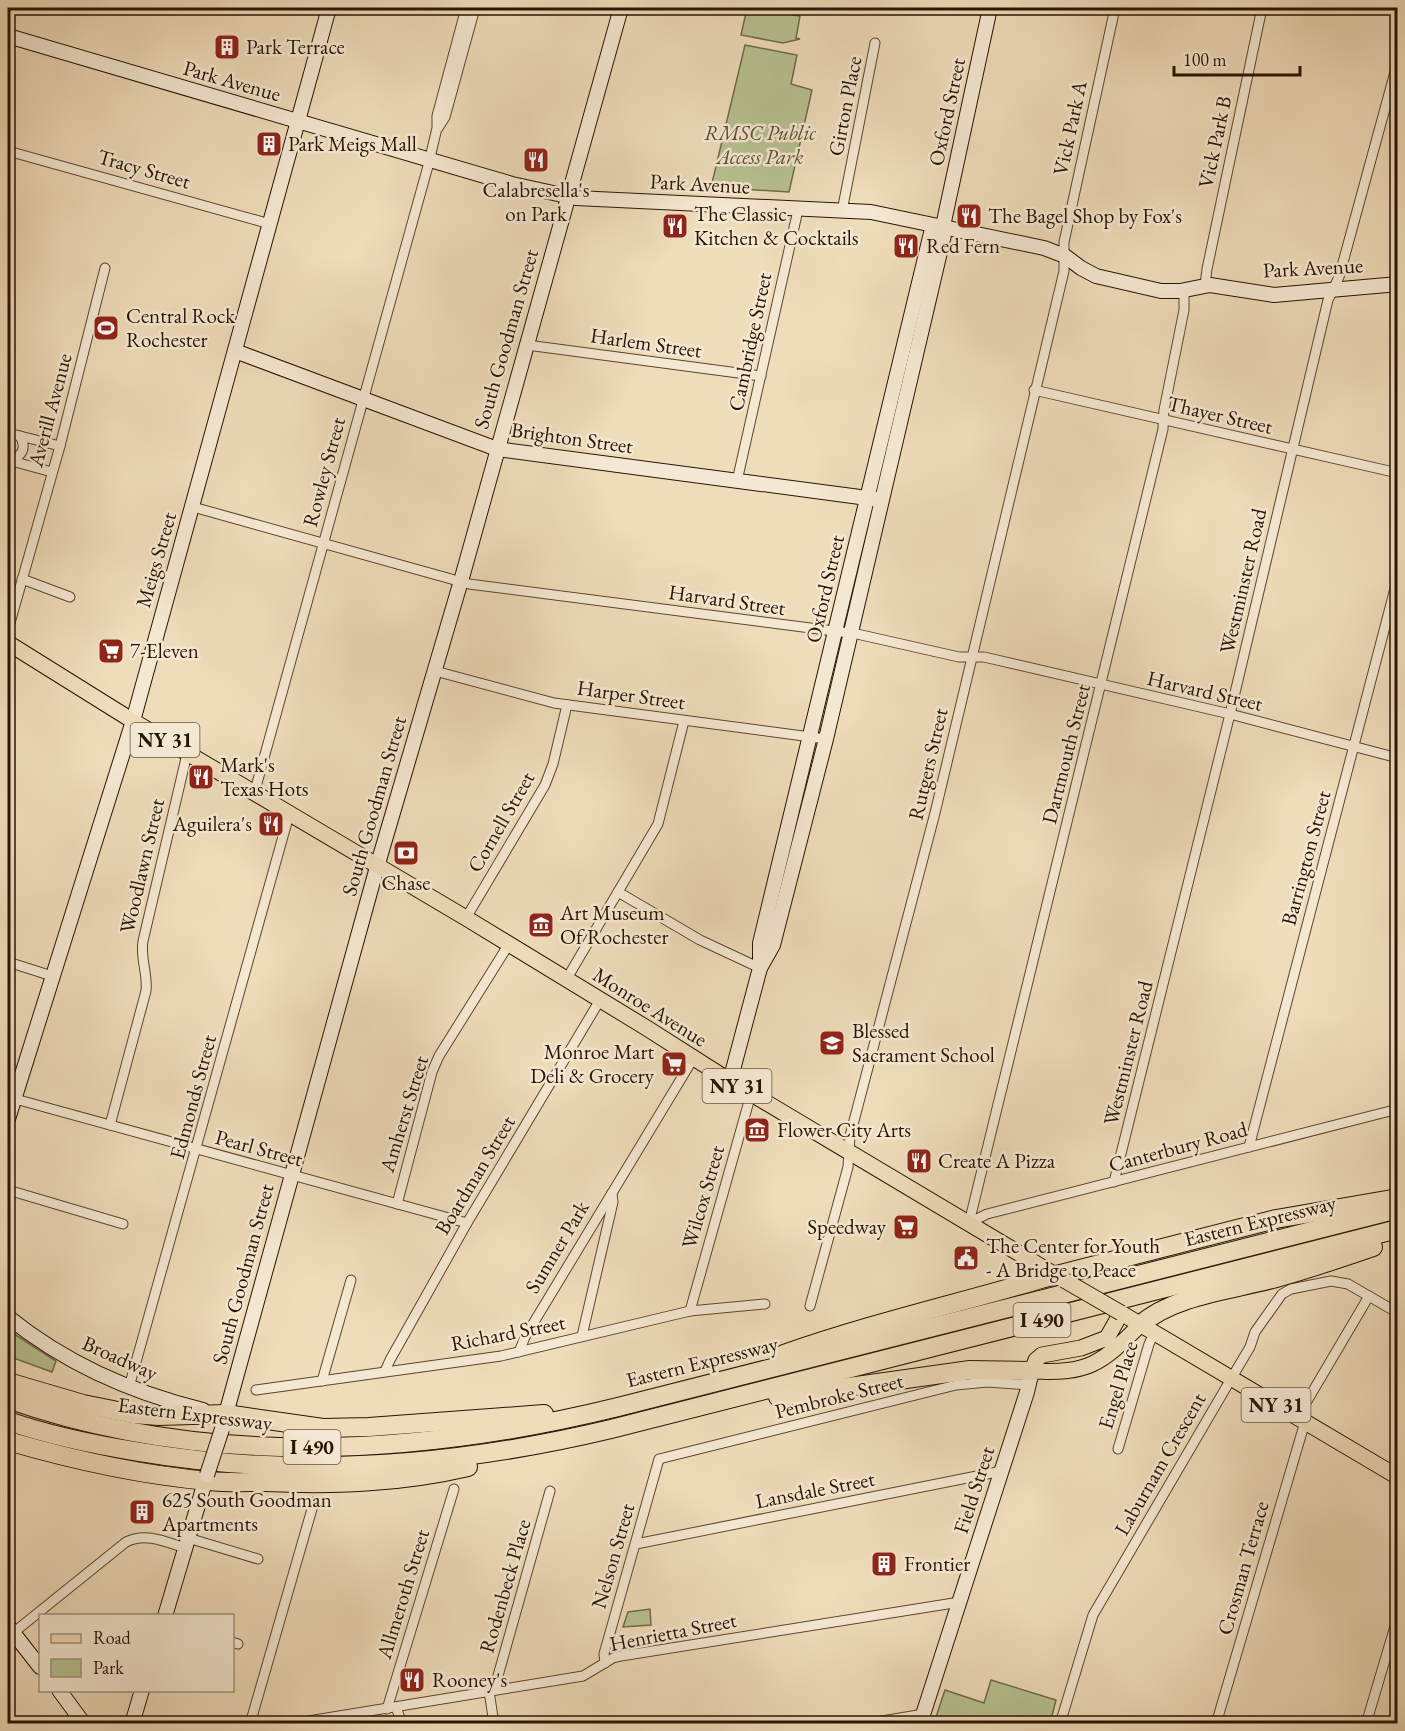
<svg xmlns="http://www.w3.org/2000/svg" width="1405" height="1731" font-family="'EB Garamond',serif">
	<rect width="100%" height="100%" fill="#efdcba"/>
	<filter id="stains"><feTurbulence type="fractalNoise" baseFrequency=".00333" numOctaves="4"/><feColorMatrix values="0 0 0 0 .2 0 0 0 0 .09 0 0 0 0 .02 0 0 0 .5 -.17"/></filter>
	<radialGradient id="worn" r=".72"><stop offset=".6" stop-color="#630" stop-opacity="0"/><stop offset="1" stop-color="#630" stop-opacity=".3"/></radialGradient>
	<!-- green -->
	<g fill="#b7c191" stroke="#706a4a" stroke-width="1.5">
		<path d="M747,8H794L793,15L800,16L796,38L800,39L783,43L741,35Z"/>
		<path d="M745,45L797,55L791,84L812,90L789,192L711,187Z"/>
		<path d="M8,1330L56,1361L52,1372L8,1356Z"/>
		<path d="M650,1609L651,1625L623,1627L628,1612Z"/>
		<path d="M991,1680L1056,1700L1050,1723H934L945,1690L984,1703Z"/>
	</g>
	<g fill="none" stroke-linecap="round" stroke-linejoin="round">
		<!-- street casing -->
		<g stroke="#5a4630" stroke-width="11">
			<g id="street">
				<path d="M438,128L445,117L475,8"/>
				<path d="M8,151L270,224"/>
				<path d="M842,211L875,43"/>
				<path d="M1205,285L1207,269L1262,8"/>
				<path d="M527,345L761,376"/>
				<path d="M1034,390L1398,473"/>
				<path d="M8,433L60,446"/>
				<path d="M8,460L52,472"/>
				<path d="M11,460C22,456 27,448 20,436"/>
				<path d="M737,481L798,210"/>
				<path d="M193,507L469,584L857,634L959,657H984L1230,714L1398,758"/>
				<path d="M22,579L70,597"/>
				<path d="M8,630L60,446L105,268"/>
				<path d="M435,671L554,703L826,739"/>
				<path d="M254,794L428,166L437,128V116L466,8"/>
				<path d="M618,892L700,940L760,968"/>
				<path d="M466,918L545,785L553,764L567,705"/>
				<path d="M8,962L52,976"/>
				<path d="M566,980L658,824L684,721"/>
				<path d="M8,1097L467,1223"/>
				<path d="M110,1125L146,991C148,974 140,958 143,941L187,754"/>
				<path d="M1249,1147L1398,577"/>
				<path d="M1114,1182L1230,714L1328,300L1339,277L1398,61"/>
				<path d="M8,1190L123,1224"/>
				<path d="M397,1204L432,1072L439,1056L509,944"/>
				<path d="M969,1223L1163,429L1164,410L1184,310V290"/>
				<path d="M969,1223L987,1214L1398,1109"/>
				<path d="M810,1306L848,1167L850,1136L935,813L1064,271V242L1115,8"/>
				<path d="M690,1311L751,1094"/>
				<path d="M582,1336L613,1202L612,1193"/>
				<path d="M519,1352L525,1337L693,1059"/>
				<path d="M385,1371L390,1360L467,1223L600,1000"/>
				<path d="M322,1381L351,1280"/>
				<path d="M129,1387L289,815"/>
				<path d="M256,1390L501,1356L690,1311L765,1304"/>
				<path d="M1297,1418L1369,1296"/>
				<path d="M1118,1449L1149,1344L1154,1333"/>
				<path d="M188,1538L258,1559"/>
				<path d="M636,1544L1002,1471"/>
				<path d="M13,1633L126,1542C146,1532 166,1542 185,1548"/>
				<path d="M232,1642L238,1644"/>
				<path d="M605,1663L604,1654L659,1459L956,1385L988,1382L1029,1385"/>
				<path d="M494,1690L550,1491"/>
				<path d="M489,1691L494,1724"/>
				<path d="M396,1707L402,1724"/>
				<path d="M387,1709L454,1489"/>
				<path d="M250,1724L314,1502"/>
				<path d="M290,1724L583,1676L613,1658L621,1656L960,1602"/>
				<path d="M864,1724L924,1714"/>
				<path d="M1060,1724L1093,1615L1231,1379L1250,1347L1255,1332L1282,1294L1291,1289L1331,1281L1348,1284L1398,1313"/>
				<path d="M1216,1724L1305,1422"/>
				<path d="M1366,1724L1398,1616"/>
			</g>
		</g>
		<!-- secondary casing -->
		<g stroke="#281402" stroke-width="16">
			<g id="secondary">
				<path d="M8,36L512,184L576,198L871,212L1044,248L1065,256L1081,268L1096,276L1161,291H1180L1210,285L1274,295L1398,284"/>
				<path d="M235,351L497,449L875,499"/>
				<path d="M760,968L773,945L826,739L944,235L943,226L990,8"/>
				<path d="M730,1081L760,968V943L931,233L943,226"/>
				<path d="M8,1119L133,721L329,8"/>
				<path d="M8,1317C65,1363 133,1393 203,1410"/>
				<path d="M224,1421L377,867L463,574L621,8"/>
				<path d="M165,1616L207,1475"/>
				<path d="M8,1626L40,1667"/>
				<path d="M59,1690L84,1724"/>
				<path d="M132,1724L142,1690"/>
				<path d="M920,1724L1027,1392L1032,1371"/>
			</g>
		</g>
		<!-- primary casing -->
		<g stroke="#281402" stroke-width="17">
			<g id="primary">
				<path d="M8,643L133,721L466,918L645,1027L730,1081L1062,1279"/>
				<path d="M1140,1325C1101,1364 1089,1374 1032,1371L1036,1360L1042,1355L1081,1348L1107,1338L1121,1313L1398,1477"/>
			</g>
		</g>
		<!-- highway casing -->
		<g stroke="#281402" stroke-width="20">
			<g id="highway">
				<path d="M1140,1325C1174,1295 1233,1290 1276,1278C1309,1269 1341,1258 1373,1247"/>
				<path d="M784,1354C869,1324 956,1304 1041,1279L1276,1219L1398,1198"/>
				<path d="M8,1382L83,1404L133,1414L159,1416L226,1414L323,1428L369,1427L544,1414"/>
				<path d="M778,1397L970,1370L1032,1371"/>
				<path d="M8,1399C204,1468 418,1456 618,1407L1398,1209"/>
				<path d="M8,1421C51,1436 96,1445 140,1452C299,1479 456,1466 611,1429L1398,1229"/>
				<path d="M8,1441C73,1460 141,1475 209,1481C227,1483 246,1482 264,1482C333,1485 400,1483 468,1467"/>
			</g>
		</g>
		<!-- street -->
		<use href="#street" stroke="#f5e8d2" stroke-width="9"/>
		<!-- secondary -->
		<use href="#secondary" stroke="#f5e8d2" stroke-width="14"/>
		<!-- primary -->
		<use href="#primary" stroke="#efdcba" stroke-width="15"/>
		<!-- highway -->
		<use href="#highway" stroke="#efdcba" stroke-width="18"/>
		<!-- secondary-bridge casing -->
		<g stroke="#281402" stroke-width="16" stroke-linecap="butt">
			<path id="secondary-bridge" d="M207,1475L222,1429"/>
		</g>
		<!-- primary-bridge casing -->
		<g stroke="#281402" stroke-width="17" stroke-linecap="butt">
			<path id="primary-bridge" d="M1064,1280L1121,1313"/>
		</g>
		<!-- secondary-bridge -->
		<use href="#secondary-bridge" stroke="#f5e8d2" stroke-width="14"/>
		<!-- primary-bridge -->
		<use href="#primary-bridge" stroke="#efdcba" stroke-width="15"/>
	</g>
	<!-- icons -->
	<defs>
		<g id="building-square" transform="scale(1.35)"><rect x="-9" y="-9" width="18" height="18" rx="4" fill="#8f2418" stroke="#f5e8d2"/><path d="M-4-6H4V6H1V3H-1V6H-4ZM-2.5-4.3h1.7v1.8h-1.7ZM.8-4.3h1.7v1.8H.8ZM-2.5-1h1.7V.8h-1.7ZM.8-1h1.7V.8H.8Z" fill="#fff"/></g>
		<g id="restaurant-square" transform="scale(1.35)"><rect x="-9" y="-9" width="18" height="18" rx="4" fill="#8f2418" stroke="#f5e8d2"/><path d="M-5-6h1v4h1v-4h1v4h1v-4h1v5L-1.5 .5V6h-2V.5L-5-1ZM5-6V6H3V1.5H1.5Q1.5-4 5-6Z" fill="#fff"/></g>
		<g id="stadium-square" transform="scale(1.35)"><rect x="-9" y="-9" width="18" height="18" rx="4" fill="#8f2418" stroke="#f5e8d2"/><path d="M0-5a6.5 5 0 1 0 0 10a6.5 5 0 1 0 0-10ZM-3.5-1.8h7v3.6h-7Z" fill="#fff"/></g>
		<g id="supermarket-square" transform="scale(1.35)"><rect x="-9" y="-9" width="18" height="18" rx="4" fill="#8f2418" stroke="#f5e8d2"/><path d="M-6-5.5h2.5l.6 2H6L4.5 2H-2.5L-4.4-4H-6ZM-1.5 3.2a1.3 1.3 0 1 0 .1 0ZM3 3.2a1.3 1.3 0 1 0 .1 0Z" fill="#fff"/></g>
		<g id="bank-square" transform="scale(1.35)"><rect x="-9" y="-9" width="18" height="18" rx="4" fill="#8f2418" stroke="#f5e8d2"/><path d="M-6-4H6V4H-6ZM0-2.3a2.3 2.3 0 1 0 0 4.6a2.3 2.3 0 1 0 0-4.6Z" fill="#fff"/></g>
		<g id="museum-square" transform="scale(1.35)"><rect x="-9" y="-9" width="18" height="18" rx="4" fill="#8f2418" stroke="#f5e8d2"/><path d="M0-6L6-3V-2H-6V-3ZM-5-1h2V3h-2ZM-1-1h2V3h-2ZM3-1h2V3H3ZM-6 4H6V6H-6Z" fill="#fff"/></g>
		<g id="school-square" transform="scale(1.35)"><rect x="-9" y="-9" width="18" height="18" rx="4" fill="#8f2418" stroke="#f5e8d2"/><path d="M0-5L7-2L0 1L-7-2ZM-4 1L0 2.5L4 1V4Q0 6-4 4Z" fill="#fff"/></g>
		<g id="civic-square" transform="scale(1.35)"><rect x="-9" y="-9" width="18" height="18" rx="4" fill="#8f2418" stroke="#f5e8d2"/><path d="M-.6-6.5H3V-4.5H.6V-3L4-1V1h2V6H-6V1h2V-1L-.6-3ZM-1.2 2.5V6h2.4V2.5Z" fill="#fff"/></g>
	</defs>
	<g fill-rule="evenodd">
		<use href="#building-square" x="227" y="47"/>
		<use href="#building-square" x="269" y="144"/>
		<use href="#restaurant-square" x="536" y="160"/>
		<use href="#restaurant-square" x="969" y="216"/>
		<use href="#restaurant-square" x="675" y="226"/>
		<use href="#restaurant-square" x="906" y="246"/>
		<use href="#stadium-square" x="106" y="328"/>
		<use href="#supermarket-square" x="111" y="651"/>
		<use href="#restaurant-square" x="201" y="777"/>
		<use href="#restaurant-square" x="271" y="824"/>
		<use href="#bank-square" x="406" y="853"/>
		<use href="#museum-square" x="541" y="925"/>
		<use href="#school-square" x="832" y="1043"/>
		<use href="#supermarket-square" x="674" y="1064"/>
		<use href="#museum-square" x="757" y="1130"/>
		<use href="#restaurant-square" x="919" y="1161"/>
		<use href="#supermarket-square" x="906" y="1227"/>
		<use href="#civic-square" x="966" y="1258"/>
		<use href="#building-square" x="142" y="1512"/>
		<use href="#building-square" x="884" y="1564"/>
		<use href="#restaurant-square" x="412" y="1680"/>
	</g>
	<g text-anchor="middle" stroke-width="5" stroke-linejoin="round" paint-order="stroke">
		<!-- shield labels -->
		<g fill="#f5e8d2" stroke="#665440" stroke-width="1.5">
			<rect x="130.5" y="723" width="69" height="34" rx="4.5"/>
			<rect x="702.5" y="1069" width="69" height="34" rx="4.5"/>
			<rect x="1013.5" y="1303" width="57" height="34" rx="4.5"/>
			<rect x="1241.5" y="1388" width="69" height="34" rx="4.5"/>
			<rect x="283.5" y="1430" width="57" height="34" rx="4.5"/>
		</g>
		<g font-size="20" font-weight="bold" fill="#281402">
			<text x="165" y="747">NY 31</text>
			<text x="737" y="1093">NY 31</text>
			<text x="1042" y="1327">I 490</text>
			<text x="1276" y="1412">NY 31</text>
			<text x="312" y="1454">I 490</text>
		</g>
		<!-- poi labels -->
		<g font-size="21" fill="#281402" stroke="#f5e8d2" text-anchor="start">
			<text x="246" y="54">Park Terrace</text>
			<text x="288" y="151">Park Meigs Mall</text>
			<text x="536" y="197" text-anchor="middle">Calabresella's<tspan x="536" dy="24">on Park</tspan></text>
			<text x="694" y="221">The Classic<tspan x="694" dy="24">Kitchen &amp; Cocktails</tspan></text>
			<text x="988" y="223">The Bagel Shop by Fox's</text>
			<text x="926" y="253">Red Fern</text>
			<text x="126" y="323">Central Rock<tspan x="126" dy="24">Rochester</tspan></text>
			<text x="130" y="658">7-Eleven</text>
			<text x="220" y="772">Mark's<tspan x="220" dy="24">Texas Hots</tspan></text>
			<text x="252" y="831" text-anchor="end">Aguilera's</text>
			<text x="406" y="890" text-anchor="middle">Chase</text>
			<text x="560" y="920">Art Museum<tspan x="560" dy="24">Of Rochester</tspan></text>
			<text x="852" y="1038">Blessed<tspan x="852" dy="24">Sacrament School</tspan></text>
			<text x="654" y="1059" text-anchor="end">Monroe Mart<tspan x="654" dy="24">Deli &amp; Grocery</tspan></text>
			<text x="777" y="1137">Flower City Arts</text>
			<text x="938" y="1168">Create A Pizza</text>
			<text x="886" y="1234" text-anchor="end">Speedway</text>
			<text x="986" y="1253">The Center for Youth<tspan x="986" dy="24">- A Bridge to Peace</tspan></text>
			<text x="162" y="1507">625 South Goodman<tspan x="162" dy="24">Apartments</tspan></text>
			<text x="904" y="1571">Frontier</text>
			<text x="432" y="1687">Rooney's</text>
		</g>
		<!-- street labels -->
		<g font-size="21" fill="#281402" stroke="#f5e8d2">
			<text transform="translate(232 81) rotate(16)" y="7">Park Avenue</text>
			<text transform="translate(845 106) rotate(-79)" y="7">Girton Place</text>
			<text transform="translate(947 112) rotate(-78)" y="7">Oxford Street</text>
			<text transform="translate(1070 128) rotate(-78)" y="7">Vick Park A</text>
			<text transform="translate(1215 142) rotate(-78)" y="7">Vick Park B</text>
			<text transform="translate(144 169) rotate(16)" y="7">Tracy Street</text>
			<text transform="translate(700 184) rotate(3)" y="7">Park Avenue</text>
			<text transform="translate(1313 268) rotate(-3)" y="7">Park Avenue</text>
			<text transform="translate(506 339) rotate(-74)" y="7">South Goodman Street</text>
			<text transform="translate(750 342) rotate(-78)" y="7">Cambridge Street</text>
			<text transform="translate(646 343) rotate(8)" y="7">Harlem Street</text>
			<text transform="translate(50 410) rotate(-75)" y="7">Averill Avenue</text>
			<text transform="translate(1220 415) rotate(13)" y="7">Thayer Street</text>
			<text transform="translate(572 438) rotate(8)" y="7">Brighton Street</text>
			<text transform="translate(324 472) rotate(-75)" y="7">Rowley Street</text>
			<text transform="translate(156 560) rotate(-74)" y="7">Meigs Street</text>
			<text transform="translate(1243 581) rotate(-77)" y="7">Westminster Road</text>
			<text transform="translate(825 589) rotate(-77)" y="7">Oxford Street</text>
			<text transform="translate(727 600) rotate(8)" y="7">Harvard Street</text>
			<text transform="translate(1205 691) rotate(13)" y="7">Harvard Street</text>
			<text transform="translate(631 695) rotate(8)" y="7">Harper Street</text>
			<text transform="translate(1066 754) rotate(-76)" y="7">Dartmouth Street</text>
			<text transform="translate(928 764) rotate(-77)" y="7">Rutgers Street</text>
			<text transform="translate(374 806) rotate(-74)" y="7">South Goodman Street</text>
			<text transform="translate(501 822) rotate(-60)" y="7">Cornell Street</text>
			<text transform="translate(1306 858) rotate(-75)" y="7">Barrington Street</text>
			<text transform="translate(142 866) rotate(-77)" y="7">Woodlawn Street</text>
			<text transform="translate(650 1007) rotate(32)" y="7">Monroe Avenue</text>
			<text transform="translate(1128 1053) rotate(-76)" y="7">Westminster Road</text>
			<text transform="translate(193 1097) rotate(-75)" y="7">Edmonds Street</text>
			<text transform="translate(404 1114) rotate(-73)" y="7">Amherst Street</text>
			<text transform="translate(1178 1147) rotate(-15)" y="7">Canterbury Road</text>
			<text transform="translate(259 1148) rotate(15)" y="7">Pearl Street</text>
			<text transform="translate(475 1175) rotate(-59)" y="7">Boardman Street</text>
			<text transform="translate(703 1197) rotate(-74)" y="7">Wilcox Street</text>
			<text transform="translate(1260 1221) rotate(-14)" y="7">Eastern Expressway</text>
			<text transform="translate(557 1247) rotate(-59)" y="7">Sumner Park</text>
			<text transform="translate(243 1274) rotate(-75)" y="7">South Goodman Street</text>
			<text transform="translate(508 1333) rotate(-11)" y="7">Richard Street</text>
			<text transform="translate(120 1358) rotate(24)" y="7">Broadway</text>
			<text transform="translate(702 1362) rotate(-14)" y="7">Eastern Expressway</text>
			<text transform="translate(1118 1385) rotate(-73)" y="7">Engel Place</text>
			<text transform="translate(839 1396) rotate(-14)" y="7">Pembroke Street</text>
			<text transform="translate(195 1414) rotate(7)" y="7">Eastern Expressway</text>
			<text transform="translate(1160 1464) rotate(-60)" y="7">Laburnam Crescent</text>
			<text transform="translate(815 1490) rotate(-11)" y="7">Lansdale Street</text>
			<text transform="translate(974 1490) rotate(-72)" y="7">Field Street</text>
			<text transform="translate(613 1556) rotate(-74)" y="7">Nelson Street</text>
			<text transform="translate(1243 1568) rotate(-74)" y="7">Crosman Terrace</text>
			<text transform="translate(505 1586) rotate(-74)" y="7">Rodenbeck Place</text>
			<text transform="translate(403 1594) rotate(-73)" y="7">Allmeroth Street</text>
			<text transform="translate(673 1632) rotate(-11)" y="7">Henrietta Street</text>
		</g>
		<!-- park labels -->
		<g font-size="21" font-style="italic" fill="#5a5134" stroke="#f5e8d2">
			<text x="760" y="140">RMSC Public<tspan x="760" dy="24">Access Park</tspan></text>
		</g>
	</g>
	<!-- margin -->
	<rect width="1405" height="1731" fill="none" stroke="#efdcba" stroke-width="30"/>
	<rect x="9" y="9" width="1387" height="1713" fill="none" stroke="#281402" stroke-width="3"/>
	<rect x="15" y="15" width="1375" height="1701" fill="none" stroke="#281402" stroke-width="1.5"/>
	<!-- legend -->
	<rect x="39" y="1614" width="195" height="78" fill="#f5e8d2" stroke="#a3937f" stroke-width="1.5"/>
	<rect x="51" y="1634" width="30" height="9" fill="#efdcba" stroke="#a3937f" stroke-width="1.5"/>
	<text x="93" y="1644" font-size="18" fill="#281402">Road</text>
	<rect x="51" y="1659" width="30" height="18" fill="#b7c191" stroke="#a3937f" stroke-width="1.5"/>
	<text x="93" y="1674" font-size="18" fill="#281402">Park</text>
	<!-- scale -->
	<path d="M1174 66v9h126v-9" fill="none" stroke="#281402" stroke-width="3"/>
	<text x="1183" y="66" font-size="18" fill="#281402" stroke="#f5e8d2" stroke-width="4.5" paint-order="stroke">100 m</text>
	<rect width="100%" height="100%" filter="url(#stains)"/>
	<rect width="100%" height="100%" fill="url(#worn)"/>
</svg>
